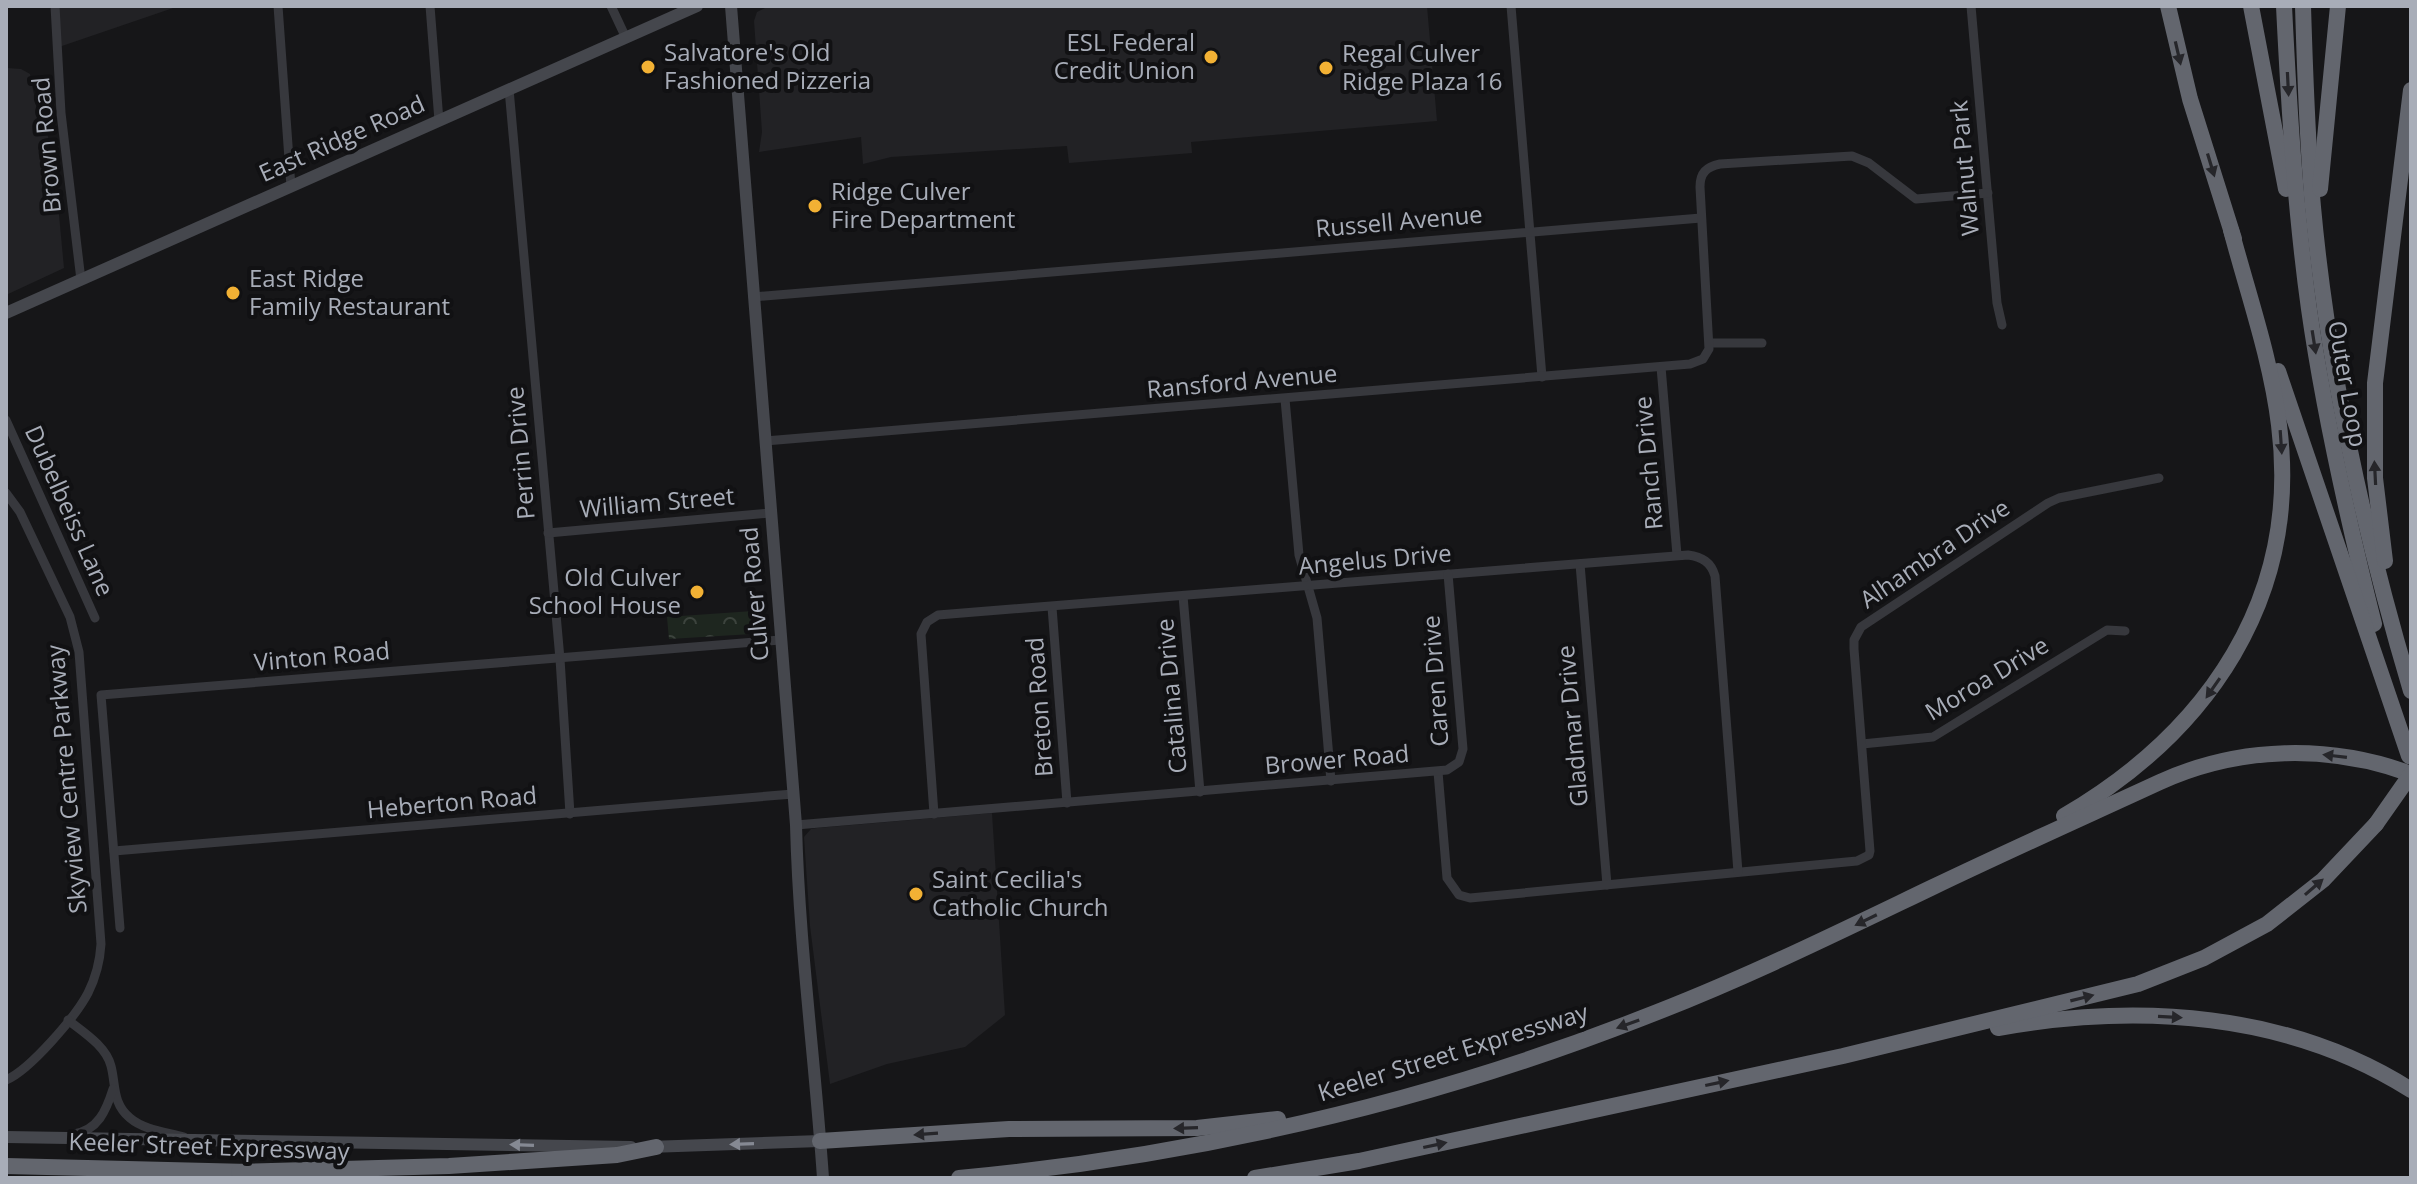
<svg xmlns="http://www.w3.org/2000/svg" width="2417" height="1184" font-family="'Open Sans',sans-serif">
	<defs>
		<pattern id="forest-crowns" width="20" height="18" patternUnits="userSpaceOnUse" patternTransform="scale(2)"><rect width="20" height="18" fill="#1e261f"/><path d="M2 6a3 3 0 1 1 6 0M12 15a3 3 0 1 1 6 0" fill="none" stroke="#3c433d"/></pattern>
	</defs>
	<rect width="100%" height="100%" fill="#161618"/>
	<!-- built -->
	<g fill="#222225">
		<path d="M55,6H179L59,47Z"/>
		<path d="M769,6H1427L1437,121L1191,142L1192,153L1069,163L1067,146L891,157L863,164L861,137L759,152L762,132L754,21L757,12Z"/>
		<path d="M7,68L21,69L30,74L41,131H47L56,183L64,268L6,295Z"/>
		<path d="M992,813L1005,1015L965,1047L887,1064L830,1084L810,926L804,837L811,829L817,828Z"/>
	</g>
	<!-- forest -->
	<path fill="url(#forest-crowns)" d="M766,610L767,633L669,639L667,617Z"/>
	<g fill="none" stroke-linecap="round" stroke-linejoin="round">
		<!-- minor -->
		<g stroke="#37383d" stroke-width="9">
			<path d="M55,6L61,113L81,280"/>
			<path d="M278,6L291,187"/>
			<path d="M430,6L439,121"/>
			<path d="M611,6L626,38"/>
			<path d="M1511,6L1542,377"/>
			<path d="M1971,6L1997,303L2002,325"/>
			<path d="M509,89L560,659L570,814"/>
			<path d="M753,297L1701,218"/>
			<path d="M1710,343H1762"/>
			<path d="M1661,367L1677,555"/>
			<path d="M1285,399L1299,555L1317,618L1331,781"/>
			<path d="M6,420L95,618"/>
			<path d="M765,441L1690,364L1703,359L1709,349L1700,187C1700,173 1706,167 1720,164L1852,156L1869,163L1916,199L1988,193"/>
			<path d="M6,493L20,512L70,617L79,652L101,944C100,961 96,977 88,993C76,1016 30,1070 6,1080"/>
			<path d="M548,533L770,513"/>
			<path d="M1580,564L1607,885"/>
			<path d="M1183,596L1200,792"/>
			<path d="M1052,607L1067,803"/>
			<path d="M1862,744L1933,737L2107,630L2125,631"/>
			<path d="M1438,772L1447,878L1459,895L1470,898L1857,861L1869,855L1870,851L1854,649V640L1861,627L2048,503L2059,498L2159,478"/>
			<path d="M934,814L921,634L927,622L938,615L1688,555C1702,557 1711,562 1715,576L1738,872"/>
			<path d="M796,825L1447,770L1459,762L1463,749L1448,574"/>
			<path d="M114,851L793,794"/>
			<path d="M120,928L101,695L780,640"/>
			<path d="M68,1020C83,1032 106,1046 111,1066C116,1085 112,1103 130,1118C144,1130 166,1132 184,1137"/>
			<path d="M74,1134C98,1130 106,1111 113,1089"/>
		</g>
		<!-- secondary -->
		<g stroke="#45474d" stroke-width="12">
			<path d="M731,6L796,825C799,943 815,1060 823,1178"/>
			<path d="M6,313L697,6"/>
			<path d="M6,1137L631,1147"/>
			<path d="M649,1147L820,1141"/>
		</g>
		<!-- motorway -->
		<g stroke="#63666e" stroke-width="16">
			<path d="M2168,6L2190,99L2234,239"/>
			<path d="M2251,6L2286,189"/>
			<path d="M2284,6C2289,107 2295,208 2309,309C2324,415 2348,520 2374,624"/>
			<path d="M2303,6C2305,73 2307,140 2313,207C2328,371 2364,533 2411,691"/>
			<path d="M2320,189L2338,6"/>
			<path d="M2278,371L2409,756"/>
			<path d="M2385,561L2375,478V383L2411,90"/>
			<path d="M2064,816C2208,732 2301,598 2279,425C2271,359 2248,294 2231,230"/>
			<path d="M1998,1028C2139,1003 2288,1012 2411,1090"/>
			<path d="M820,1141L1009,1129L1197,1128L1278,1119"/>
			<path d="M6,1166L249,1172"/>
			<path d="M239,1172L449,1166L617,1155L656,1147"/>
			<path d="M959,1178C1192,1156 1423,1104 1642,1018C1742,980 1837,933 1933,887C2008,851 2084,817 2160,782C2239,746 2330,744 2411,774"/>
			<path d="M1255,1178L1359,1161L1843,1056L2138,984L2204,958L2267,924L2323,880L2376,824"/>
		</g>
		<!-- motorway-bridge -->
		<path stroke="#63666e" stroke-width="16" d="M2376,824L2411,774"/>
	</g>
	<!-- one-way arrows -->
	<defs><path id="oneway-solid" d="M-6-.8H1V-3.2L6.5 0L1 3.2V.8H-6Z" transform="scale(2)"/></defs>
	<g fill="#26262a">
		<use href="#oneway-solid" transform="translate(2178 53) rotate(77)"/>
		<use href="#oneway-solid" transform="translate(2288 84) rotate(87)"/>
		<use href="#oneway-solid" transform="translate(2211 165) rotate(73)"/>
		<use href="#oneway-solid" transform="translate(2314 342) rotate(81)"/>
		<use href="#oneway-solid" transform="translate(2281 442) rotate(86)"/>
		<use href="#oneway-solid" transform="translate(2375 473) rotate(-93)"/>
		<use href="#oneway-solid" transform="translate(2213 688) rotate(125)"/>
		<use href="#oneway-solid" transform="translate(2335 756) rotate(-173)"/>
		<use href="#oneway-solid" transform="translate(2314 887) rotate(-41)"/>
		<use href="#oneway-solid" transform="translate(1866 920) rotate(154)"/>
		<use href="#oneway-solid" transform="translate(2082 998) rotate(-14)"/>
		<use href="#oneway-solid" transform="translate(2170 1017) rotate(3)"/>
		<use href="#oneway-solid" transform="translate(1628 1024) rotate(160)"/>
		<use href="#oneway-solid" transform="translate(1717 1083) rotate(-12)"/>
		<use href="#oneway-solid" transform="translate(1186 1128) rotate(178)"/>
		<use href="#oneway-solid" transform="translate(926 1134) rotate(176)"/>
		<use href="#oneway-solid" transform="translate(1435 1145) rotate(-12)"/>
	</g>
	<g fill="#858993">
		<use href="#oneway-solid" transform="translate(742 1144) rotate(178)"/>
		<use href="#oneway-solid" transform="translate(522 1145) rotate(-178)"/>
	</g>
	<!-- markers -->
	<g fill="#f2b134" stroke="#111113" stroke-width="3">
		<circle cx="1211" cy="57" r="8"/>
		<circle cx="648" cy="67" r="8"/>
		<circle cx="1326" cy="68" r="8"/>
		<circle cx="815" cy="206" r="8"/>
		<circle cx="233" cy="293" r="8"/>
		<circle cx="697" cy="592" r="8"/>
		<circle cx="916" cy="894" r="8"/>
	</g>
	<g text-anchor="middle" stroke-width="8" stroke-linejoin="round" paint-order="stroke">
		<!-- poi labels -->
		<g font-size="24" fill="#a8adb8" stroke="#111113" text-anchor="start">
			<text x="1195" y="51" text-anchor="end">ESL Federal<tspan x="1195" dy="28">Credit Union</tspan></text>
			<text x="664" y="61">Salvatore's Old<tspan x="664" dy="28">Fashioned Pizzeria</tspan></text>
			<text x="1342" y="62">Regal Culver<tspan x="1342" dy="28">Ridge Plaza 16</tspan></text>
			<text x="831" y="200">Ridge Culver<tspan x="831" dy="28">Fire Department</tspan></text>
			<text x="249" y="287">East Ridge<tspan x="249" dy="28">Family Restaurant</tspan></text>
			<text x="681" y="586" text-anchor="end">Old Culver<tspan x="681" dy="28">School House</tspan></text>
			<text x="932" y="888">Saint Cecilia's<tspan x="932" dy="28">Catholic Church</tspan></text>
		</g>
		<!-- street labels -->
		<g font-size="24" fill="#a8adb8" stroke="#111113">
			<text transform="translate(342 139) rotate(-24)" y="8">East Ridge Road</text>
			<text transform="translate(47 145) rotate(-95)" y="8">Brown Road</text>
			<text transform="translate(1965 168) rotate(-95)" y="8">Walnut Park</text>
			<text transform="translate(1399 222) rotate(-5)" y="8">Russell Avenue</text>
			<text transform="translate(1242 382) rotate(-5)" y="8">Ransford Avenue</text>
			<text transform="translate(2347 384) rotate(80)" y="8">Outer Loop</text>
			<text transform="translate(521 453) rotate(-95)" y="8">Perrin Drive</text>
			<text transform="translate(1649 463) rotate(-95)" y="8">Ranch Drive</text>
			<text transform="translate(657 503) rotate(-5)" y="8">William Street</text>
			<text transform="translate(69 511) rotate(66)" y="8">Dubelbeiss Lane</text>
			<text transform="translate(1935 554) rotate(-34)" y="8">Alhambra Drive</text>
			<text transform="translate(1375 560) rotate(-5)" y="8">Angelus Drive</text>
			<text transform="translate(755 594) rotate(-95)" y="8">Culver Road</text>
			<text transform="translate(322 657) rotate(-5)" y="8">Vinton Road</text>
			<text transform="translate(1987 679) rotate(-31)" y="8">Moroa Drive</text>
			<text transform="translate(1436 681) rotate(-94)" y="8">Caren Drive</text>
			<text transform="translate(1172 696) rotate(-95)" y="8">Catalina Drive</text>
			<text transform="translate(1040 707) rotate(-94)" y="8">Breton Road</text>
			<text transform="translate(1573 726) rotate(-95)" y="8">Gladmar Drive</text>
			<text transform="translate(1337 760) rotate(-5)" y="8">Brower Road</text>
			<text transform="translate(67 779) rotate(-95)" y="8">Skyview Centre Parkway</text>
			<text transform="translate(452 803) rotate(-5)" y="8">Heberton Road</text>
			<text transform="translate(1453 1053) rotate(-17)" y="8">Keeler Street Expressway</text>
			<text transform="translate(209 1147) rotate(2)" y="8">Keeler Street Expressway</text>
		</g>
	</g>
	<!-- border -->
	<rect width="2417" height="1184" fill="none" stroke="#a8adb8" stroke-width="16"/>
</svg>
